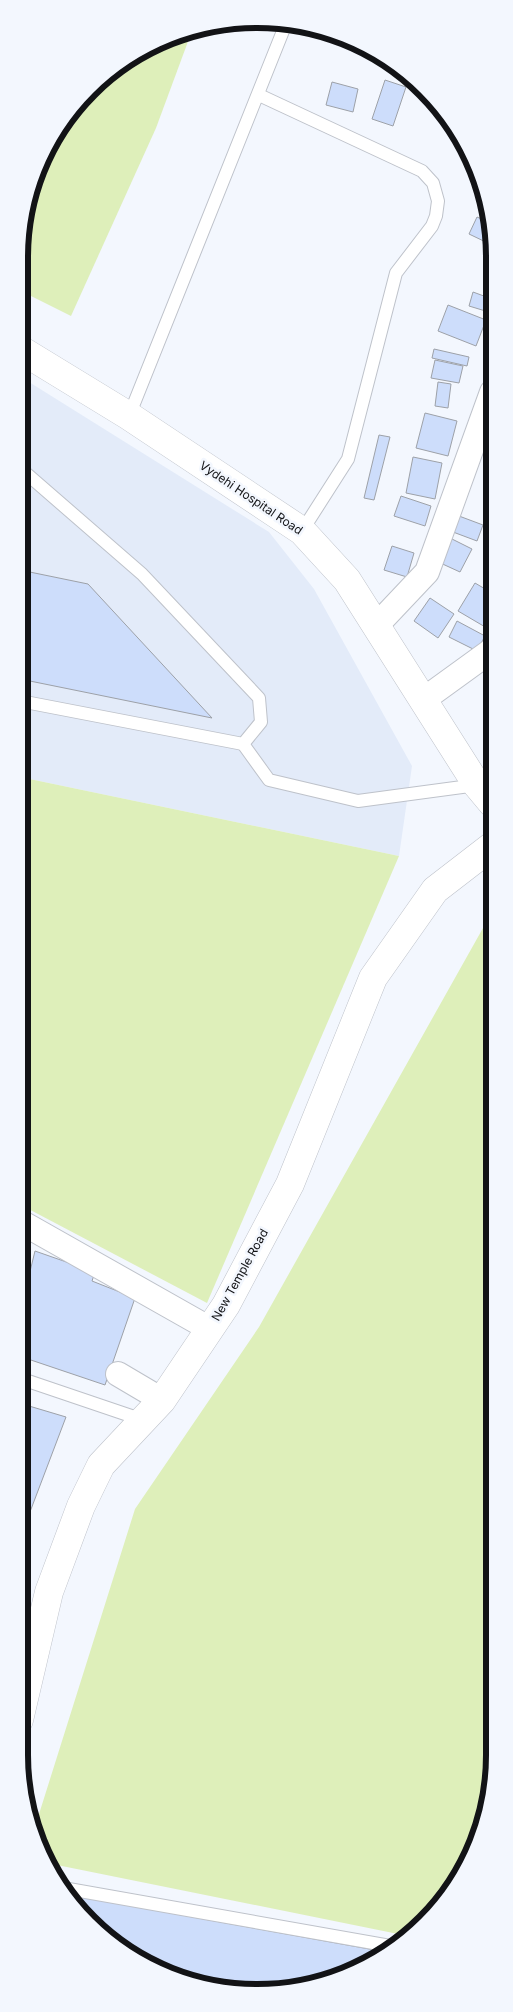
<svg xmlns="http://www.w3.org/2000/svg" width="513" height="2012" font-family="Inter,sans-serif">
	<rect width="100%" height="100%" fill="#f3f7fe"/>
	<!-- built -->
	<path fill="#e3ebf9" d="M21,377L269,532L314,589L412,766L399,856L20,777Z"/>
	<!-- green -->
	<g fill="#deefba">
		<path d="M193,28L156,128L71,316L21,291V225L51,137L112,68Z"/>
		<path d="M20,777L399,856L207,1303L19,1204Z"/>
		<path d="M492,912V1787L463,1874L408,1936L47,1863L37,1846L34,1830L135,1509L259,1327Z"/>
	</g>
	<!-- building -->
	<g fill="#cdddfb" stroke="#9da1a8">
		<path d="M385,80L406,87L393,126L372,119Z"/>
		<path d="M332,82L358,89L353,112L326,105Z"/>
		<path d="M477,217L491,223L492,245L469,234Z"/>
		<path d="M473,292L492,299V313L469,306Z"/>
		<path d="M448,305L486,320L476,346L438,331Z"/>
		<path d="M434,349L469,357L467,366L432,358Z"/>
		<path d="M435,360L463,366L459,383L431,378Z"/>
		<path d="M438,382L451,384L448,408L435,406Z"/>
		<path d="M425,413L457,421L448,456L416,448Z"/>
		<path d="M379,435L390,437L374,500L364,498Z"/>
		<path d="M413,457L442,463L435,499L406,493Z"/>
		<path d="M401,496L431,506L425,526L394,516Z"/>
		<path d="M459,516L483,525L477,541L453,532Z"/>
		<path d="M448,537L472,549L460,572L436,561Z"/>
		<path d="M392,546L414,553L407,577L384,570Z"/>
		<path d="M20,570L88,584L212,718L20,679Z"/>
		<path d="M475,583L492,593V631L458,611Z"/>
		<path d="M430,598L454,614L438,638L414,621Z"/>
		<path d="M457,621L485,636L477,651L449,637Z"/>
		<path d="M35,1251L95,1272L92,1281L135,1298L105,1385L19,1356V1303L22,1304Z"/>
		<path d="M19,1403L66,1417L25,1525L19,1524Z"/>
		<path d="M66,1894L386,1952L318,1985L241,1993L152,1969L78,1912Z"/>
	</g>
	<g fill="none" stroke-linecap="round" stroke-linejoin="round">
		<!-- lane casing -->
		<g stroke="#bec2ca" stroke-width="14">
			<g id="lane">
				<path d="M259,95L422,171L433,183L438,201L436,216L432,226L396,273L348,459L302,531"/>
				<path d="M129,416L287,21"/>
				<path d="M20,701L243,744L261,722L259,698L142,574L20,468"/>
				<path d="M243,744L269,780L358,801L477,785"/>
				<path d="M19,1378L143,1420"/>
				<path d="M63,1888L396,1947"/>
			</g>
		</g>
		<!-- street casing -->
		<g stroke="#bec2ca" stroke-width="26">
			<g id="street">
				<path d="M376,626L427,572L492,392"/>
				<path d="M423,700L492,650"/>
				<path d="M19,1221L210,1329"/>
				<path d="M118,1374L162,1400"/>
			</g>
		</g>
		<!-- secondary casing -->
		<g stroke="#bec2ca" stroke-width="29">
			<g id="secondary">
				<path d="M21,350L129,416L302,531L347,580L477,785L492,803"/>
				<path d="M19,1720L49,1592L81,1506L101,1465L162,1400L226,1305L290,1184L373,978L435,890L492,846"/>
			</g>
		</g>
		<!-- lane -->
		<use href="#lane" stroke="#fff" stroke-width="12"/>
		<!-- street -->
		<use href="#street" stroke="#fff" stroke-width="24"/>
		<!-- secondary -->
		<use href="#secondary" stroke="#fff" stroke-width="28"/>
	</g>
	<g text-anchor="middle" stroke-width="5" stroke-linejoin="round" paint-order="stroke">
		<!-- street labels -->
		<g font-size="12" fill="#121316" stroke="#f3f7fe">
			<text transform="translate(251 498) rotate(34)" y="4">Vydehi Hospital Road</text>
			<text transform="translate(240 1275) rotate(-61)" y="4">New Temple Road</text>
		</g>
	</g>
	<!-- crop -->
	<path d="M0 0H513V2012H0ZM257 28H257A229 229 0 0 1 486 257V1755A229 229 0 0 1 257 1984H257A229 229 0 0 1 28 1755V257A229 229 0 0 1 257 28Z" fill="#f3f7fe" fill-rule="evenodd"/>
	<path fill="none" stroke="#121316" stroke-width="6" d="M257 28H257A229 229 0 0 1 486 257V1755A229 229 0 0 1 257 1984H257A229 229 0 0 1 28 1755V257A229 229 0 0 1 257 28Z"/>
</svg>
